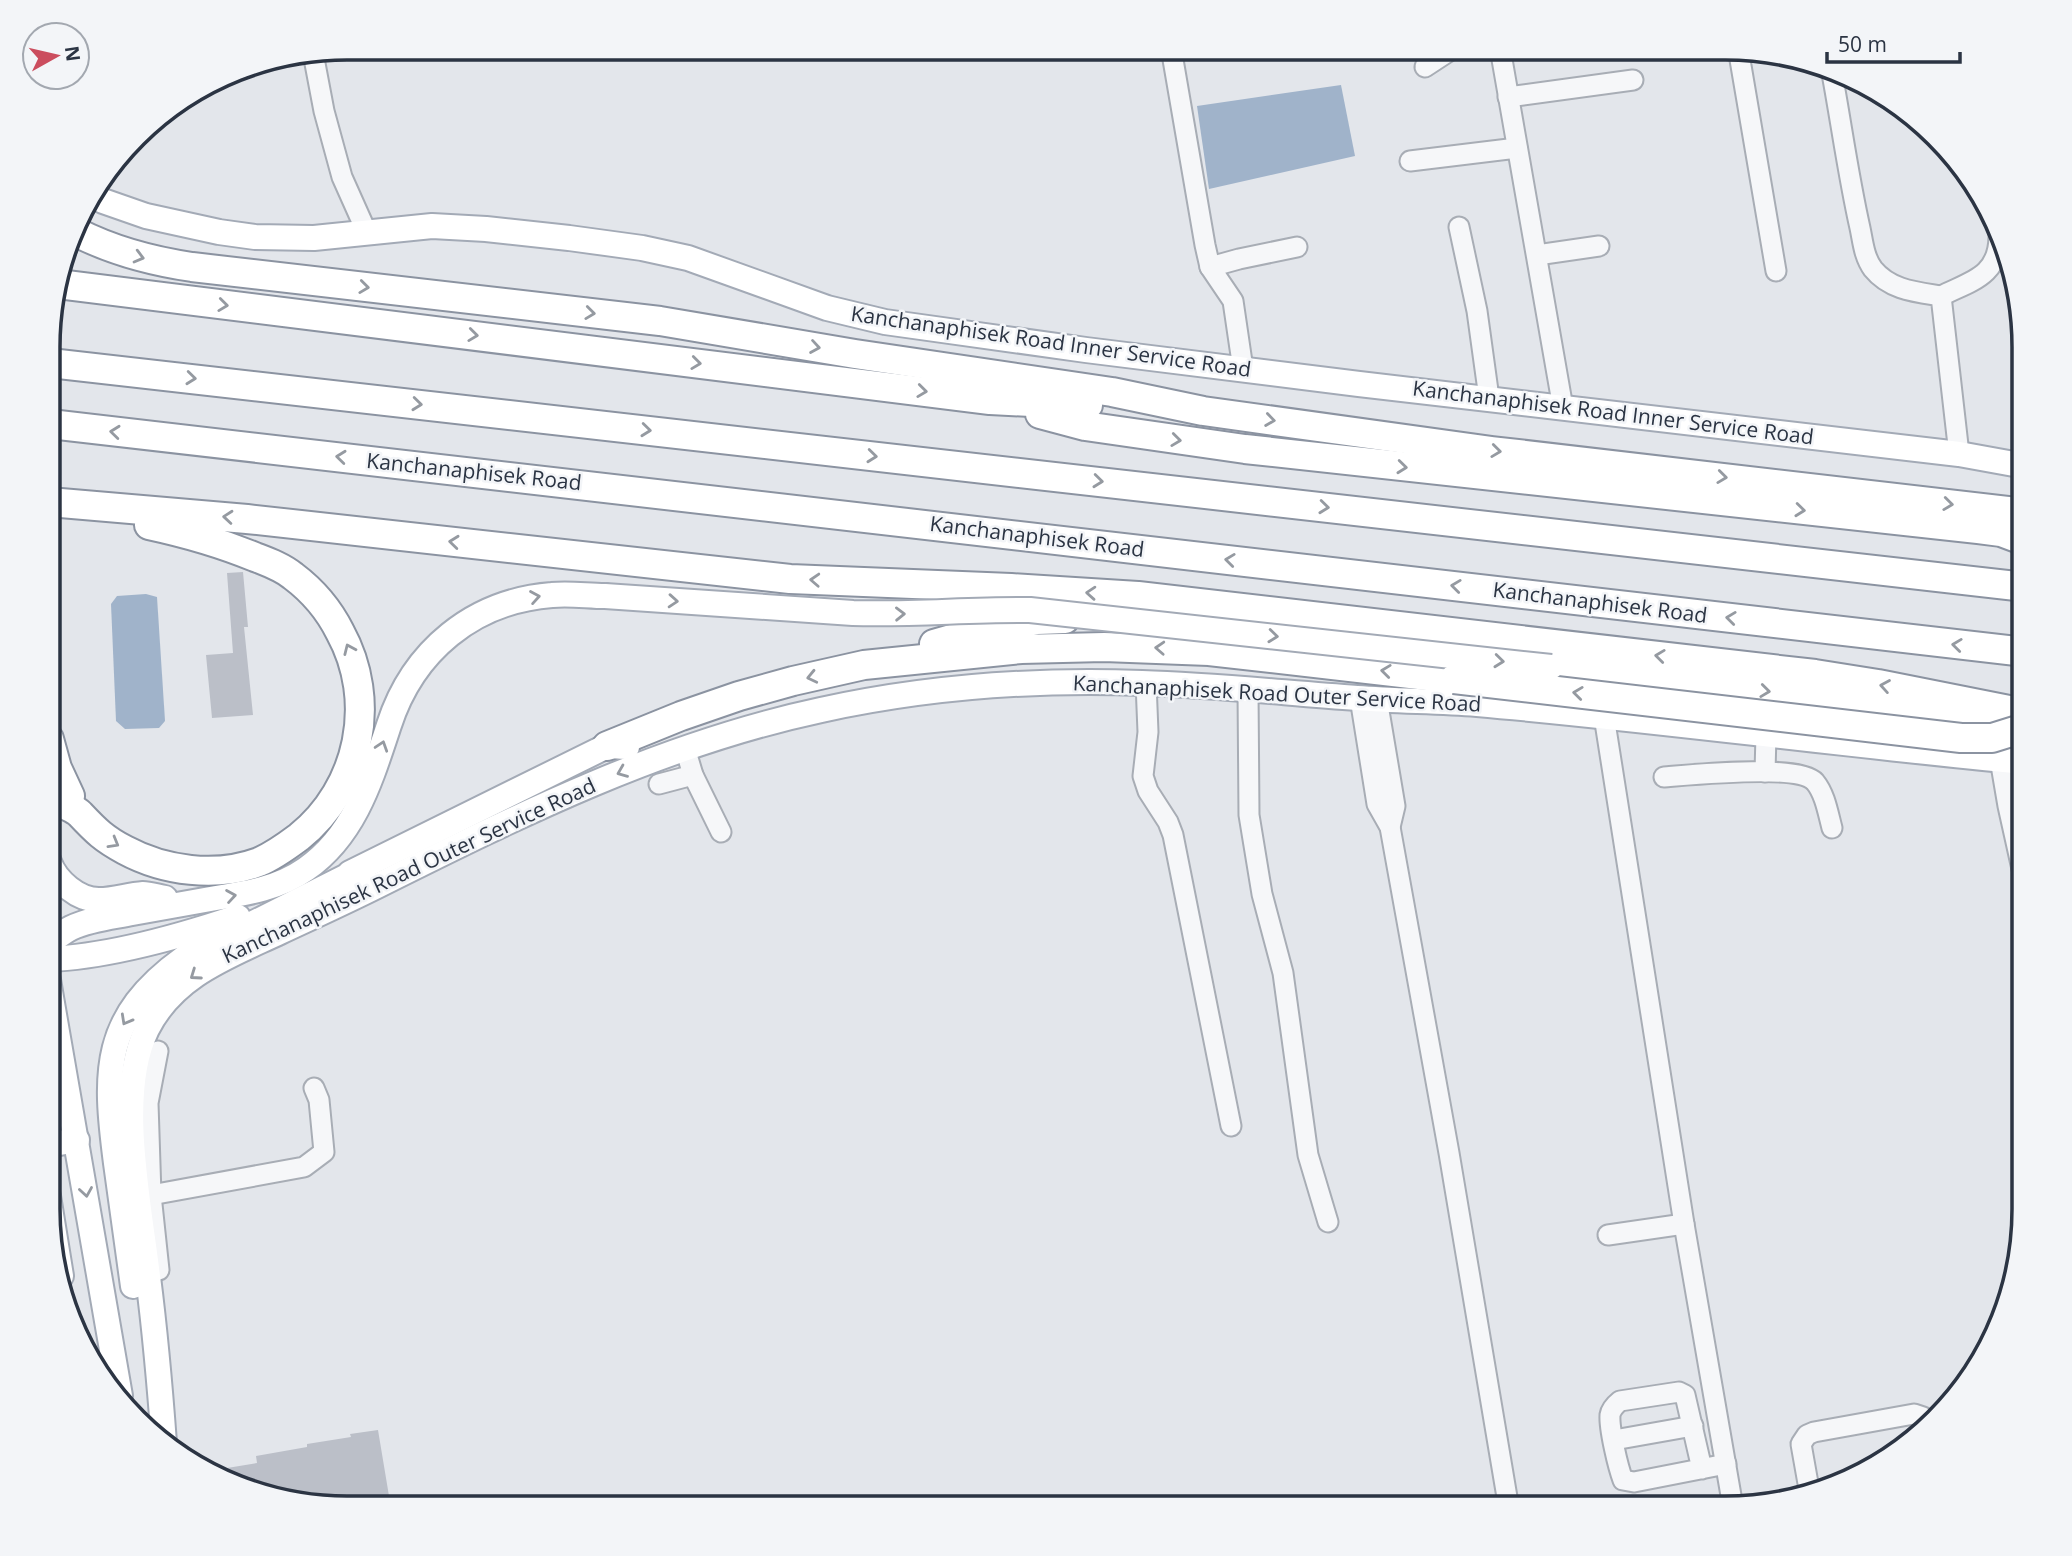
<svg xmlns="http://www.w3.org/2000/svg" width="2072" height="1556" font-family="'Open Sans',sans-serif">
	<rect width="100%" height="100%" fill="#e3e6eb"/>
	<!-- water -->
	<g fill="#a0b3ca">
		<path d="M1188,48H1240L1241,53L1190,60Z"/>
		<path d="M1341,85L1355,156L1209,189L1197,106Z"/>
		<path d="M146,594L157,597L165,721L159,728L125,729L116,721L111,604L117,596Z"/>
	</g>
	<!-- building -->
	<g fill="#bbbfc8">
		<path d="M243,572L248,627H244L253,715L212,718L206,655L233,653L227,573Z"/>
		<path d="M378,1430L391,1508H328L233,1486L209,1471L257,1463L256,1456L307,1447V1444L351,1437L350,1434Z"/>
	</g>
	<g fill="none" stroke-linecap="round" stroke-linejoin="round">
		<!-- minor casing -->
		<g stroke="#a8adb5" stroke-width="23">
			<g id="minor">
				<path d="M1171,48L1205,245L1210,267L1233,301L1243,369"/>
				<path d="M1500,48L1563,408"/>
				<path d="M1738,48L1776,271"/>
				<path d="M313,53L324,111L342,177L367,233"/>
				<path d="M1425,67L1454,48"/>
				<path d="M1831,68C1841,121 1848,175 1860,228C1863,242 1864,257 1873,269C1890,290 1916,292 1941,296L1959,454"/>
				<path d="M1508,97L1633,80"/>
				<path d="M1410,161L1517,148"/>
				<path d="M1459,227L1477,311L1489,398"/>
				<path d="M1537,255L1599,246"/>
				<path d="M1210,267L1239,259L1297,247"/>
				<path d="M1941,296C1971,281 1999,276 1999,236"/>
				<path d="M1146,683L1148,732L1143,776L1148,791L1168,822L1173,835L1231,1126"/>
				<path d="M1248,690L1249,815L1262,894L1283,973L1308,1155L1328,1222"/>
				<path d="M1360,698L1377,804L1390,827L1449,1153L1509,1509"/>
				<path d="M1377,699L1395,806L1390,827"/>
				<path d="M1604,716L1684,1224L1733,1507"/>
				<path d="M685,748L693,775L721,832"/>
				<path d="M2000,759L2008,806L2024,878"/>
				<path d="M1765,772L1766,735"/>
				<path d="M1664,777C1690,775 1799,764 1815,782C1825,794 1828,813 1832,828"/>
				<path d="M659,784L693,775"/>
				<path d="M158,1051L148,1103L151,1195L159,1270"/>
				<path d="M151,1195L304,1167L324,1152L319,1100L314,1088"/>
				<path d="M1608,1235L1684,1224"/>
				<path d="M1614,1440L1693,1426"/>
				<path d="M1702,1469L1685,1395L1679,1392L1620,1401C1615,1405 1611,1409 1610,1415C1609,1429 1618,1467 1623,1480L1634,1482L1726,1464"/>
				<path d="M1809,1489L1801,1444L1807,1435L1814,1432L1914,1414L1923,1417L1926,1425"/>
			</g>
		</g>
		<!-- major casing -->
		<g stroke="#a3aab6" stroke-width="28">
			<g id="major">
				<path d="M90,194L103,201L146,216L219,232L255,237L314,238L432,226L486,229L569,238L642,248L688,258L827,308L885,322L1086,350L1359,384L1959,454L2025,466"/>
				<path d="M1551,667L1808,696L1983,719L2024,730"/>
				<path d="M49,862C56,881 78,900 99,900C114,900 128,895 143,894C150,894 158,897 165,898"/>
				<path d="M350,873L607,746L627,747"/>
				<path d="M49,943C56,938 63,932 71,928C90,919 112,917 132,913C160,908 188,903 216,898C248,893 279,888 306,869C355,835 371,779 389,725C413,651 473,601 552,595C569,593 588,596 605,596"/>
				<path d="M48,959C109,957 181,936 238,917"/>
				<path d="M48,980L120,1396"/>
				<path d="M48,1145L77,1140"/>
				<path d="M48,1196L61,1276"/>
				<path d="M133,1286C127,1245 122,1204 116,1163C104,1071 102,1017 184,958L365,867"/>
				<path d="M164,1443C160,1388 155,1332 148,1277C140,1205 115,1094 147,1029C174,975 229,956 280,932C312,917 345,902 377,886C521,814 662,744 821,710C926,687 1034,679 1142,683C1214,685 1285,693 1357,698C1397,701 1437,701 1477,704C1660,720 1842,745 2024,762"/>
			</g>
		</g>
		<!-- highway casing -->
		<g stroke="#8b93a1" stroke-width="32">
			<g id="highway">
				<path d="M76,232C113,251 151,261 192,267L660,321L855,354L1112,392L1203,411L1492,451L2025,513"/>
				<path d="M58,284L990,400L1088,405"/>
				<path d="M50,363L2025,587"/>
				<path d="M1040,414L1085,426L1245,449L1978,529L2001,532L2025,541"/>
				<path d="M50,424L2025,652"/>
				<path d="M49,502L247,519L790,579L1011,588L1138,596L1815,674L1878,684L2024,713"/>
				<path d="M934,644L962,636L1037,620L1065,619"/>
				<path d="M49,739L57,768L70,796"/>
				<path d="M607,746L681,716L739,696L793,681L864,665L1021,649L1104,647L1209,651L1454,679"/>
				<path d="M49,781C53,788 56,799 62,803C68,807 75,809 80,814C96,831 104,839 125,850C164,871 216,878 259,862C273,856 287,846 299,837C360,788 378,701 340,632C329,610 313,591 293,576C282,567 268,562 255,557C221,543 186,533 149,525"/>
			</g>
		</g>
		<!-- minor -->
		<use href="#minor" stroke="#f6f7f9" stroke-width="19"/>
		<!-- major -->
		<use href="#major" stroke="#fff" stroke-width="24"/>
		<!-- highway -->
		<use href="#highway" stroke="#fff" stroke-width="28"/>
		<!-- major-bridge casing -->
		<g stroke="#a3aab6" stroke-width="28" stroke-linecap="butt">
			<path id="major-bridge" d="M605,596L853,613C913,615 971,609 1030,610L1551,667"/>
		</g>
		<!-- highway-bridge casing -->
		<g stroke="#8b93a1" stroke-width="32" stroke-linecap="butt">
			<path id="highway-bridge" d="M1454,679L1961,738H1992L2024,728"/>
		</g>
		<!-- major-bridge -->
		<use href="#major-bridge" stroke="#fff" stroke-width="24"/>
		<!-- highway-bridge -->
		<use href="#highway-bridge" stroke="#fff" stroke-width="28"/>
	</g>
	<!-- one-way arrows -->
	<defs><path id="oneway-chevron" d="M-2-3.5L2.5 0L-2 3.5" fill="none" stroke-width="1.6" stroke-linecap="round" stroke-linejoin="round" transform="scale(1.75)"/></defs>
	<g stroke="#959aa1">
		<use href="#oneway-chevron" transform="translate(139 257) rotate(15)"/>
		<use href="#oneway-chevron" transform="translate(364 287) rotate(7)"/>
		<use href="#oneway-chevron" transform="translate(223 305) rotate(7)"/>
		<use href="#oneway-chevron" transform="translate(590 313) rotate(7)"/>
		<use href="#oneway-chevron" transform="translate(473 335) rotate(7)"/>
		<use href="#oneway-chevron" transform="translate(815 347) rotate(9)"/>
		<use href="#oneway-chevron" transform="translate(696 363) rotate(7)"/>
		<use href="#oneway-chevron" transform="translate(191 378) rotate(6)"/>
		<use href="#oneway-chevron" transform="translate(922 391) rotate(7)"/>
		<use href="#oneway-chevron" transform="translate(417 404) rotate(6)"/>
		<use href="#oneway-chevron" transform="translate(1270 420) rotate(8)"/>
		<use href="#oneway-chevron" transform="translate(646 430) rotate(6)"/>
		<use href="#oneway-chevron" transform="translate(115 432) rotate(-174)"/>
		<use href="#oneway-chevron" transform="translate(1176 440) rotate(7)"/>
		<use href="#oneway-chevron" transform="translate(1496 451) rotate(7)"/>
		<use href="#oneway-chevron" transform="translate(872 456) rotate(6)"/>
		<use href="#oneway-chevron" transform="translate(341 457) rotate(-174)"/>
		<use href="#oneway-chevron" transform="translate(1402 467) rotate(6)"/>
		<use href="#oneway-chevron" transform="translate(1722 477) rotate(7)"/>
		<use href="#oneway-chevron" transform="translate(1098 481) rotate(6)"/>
		<use href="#oneway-chevron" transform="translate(1948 504) rotate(7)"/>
		<use href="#oneway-chevron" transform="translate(1324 507) rotate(6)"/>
		<use href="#oneway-chevron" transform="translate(1800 510) rotate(6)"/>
		<use href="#oneway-chevron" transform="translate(228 517) rotate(-175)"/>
		<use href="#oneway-chevron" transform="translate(454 542) rotate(-174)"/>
		<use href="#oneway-chevron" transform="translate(1230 560) rotate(-173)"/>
		<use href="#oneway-chevron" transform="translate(815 580) rotate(-177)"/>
		<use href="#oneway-chevron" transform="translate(1456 586) rotate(-173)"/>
		<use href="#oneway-chevron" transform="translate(1091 593) rotate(-176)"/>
		<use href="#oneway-chevron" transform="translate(535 597) rotate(-10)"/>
		<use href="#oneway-chevron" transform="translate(673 601) rotate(4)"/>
		<use href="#oneway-chevron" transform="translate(900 614) rotate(-1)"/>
		<use href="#oneway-chevron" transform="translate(1731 618) rotate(-173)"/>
		<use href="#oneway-chevron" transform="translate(1273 636) rotate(6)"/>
		<use href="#oneway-chevron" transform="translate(1957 645) rotate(-173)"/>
		<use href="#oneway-chevron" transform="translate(1160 648) rotate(-177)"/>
		<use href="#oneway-chevron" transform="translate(349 649) rotate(-114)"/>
		<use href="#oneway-chevron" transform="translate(1660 656) rotate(-173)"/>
		<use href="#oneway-chevron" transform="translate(1499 661) rotate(6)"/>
		<use href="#oneway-chevron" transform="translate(1386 671) rotate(-173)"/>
		<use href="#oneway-chevron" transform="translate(812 677) rotate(167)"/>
		<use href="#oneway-chevron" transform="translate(1885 686) rotate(-170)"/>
		<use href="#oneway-chevron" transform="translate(1765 691) rotate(7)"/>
		<use href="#oneway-chevron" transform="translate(1578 693) rotate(-173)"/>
		<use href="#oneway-chevron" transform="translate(382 746) rotate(-72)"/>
		<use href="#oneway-chevron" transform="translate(622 772) rotate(158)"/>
		<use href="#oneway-chevron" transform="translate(114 843) rotate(30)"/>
		<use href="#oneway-chevron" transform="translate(231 896) rotate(-9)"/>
		<use href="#oneway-chevron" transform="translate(195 975) rotate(145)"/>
		<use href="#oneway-chevron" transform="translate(126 1020) rotate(119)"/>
		<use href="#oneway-chevron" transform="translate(86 1192) rotate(81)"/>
	</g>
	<g text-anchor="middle" stroke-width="5" stroke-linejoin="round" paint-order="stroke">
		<!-- street labels -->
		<g font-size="21" fill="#2b3443" stroke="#f3f5f8">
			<text transform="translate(1051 342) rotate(8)" y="7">Kanchanaphisek Road Inner Service Road</text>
			<text transform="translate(1613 413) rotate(7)" y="7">Kanchanaphisek Road Inner Service Road</text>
			<text transform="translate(474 472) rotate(6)" y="7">Kanchanaphisek Road</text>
			<text transform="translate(1037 537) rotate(7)" y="7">Kanchanaphisek Road</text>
			<text transform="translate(1600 603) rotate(7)" y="7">Kanchanaphisek Road</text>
			<text transform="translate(1277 694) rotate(3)" y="7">Kanchanaphisek Road Outer Service Road</text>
			<text transform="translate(409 871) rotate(-25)" y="7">Kanchanaphisek Road Outer Service Road</text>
		</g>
	</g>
	<!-- crop -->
	<path d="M0 0H2072V1556H0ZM347 60H1725A287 287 0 0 1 2012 347V1209A287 287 0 0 1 1725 1496H347A287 287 0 0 1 60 1209V347A287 287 0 0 1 347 60Z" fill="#f3f5f8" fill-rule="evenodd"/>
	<path fill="none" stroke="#2b3443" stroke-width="3.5" d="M347 60H1725A287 287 0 0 1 2012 347V1209A287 287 0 0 1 1725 1496H347A287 287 0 0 1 60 1209V347A287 287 0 0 1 347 60Z"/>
	<!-- north arrow -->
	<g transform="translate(56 56) rotate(82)"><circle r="33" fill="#f3f5f8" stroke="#a3a8b0" stroke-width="2"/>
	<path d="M0-5L12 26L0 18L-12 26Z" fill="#cb4d5e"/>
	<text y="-10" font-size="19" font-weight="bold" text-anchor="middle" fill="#2b3443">N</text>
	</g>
	<!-- scale -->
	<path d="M1827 52v10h133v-10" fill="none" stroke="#2b3443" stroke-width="3.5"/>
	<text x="1838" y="52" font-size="21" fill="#2b3443" stroke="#f3f5f8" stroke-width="5" paint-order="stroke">50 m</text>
</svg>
